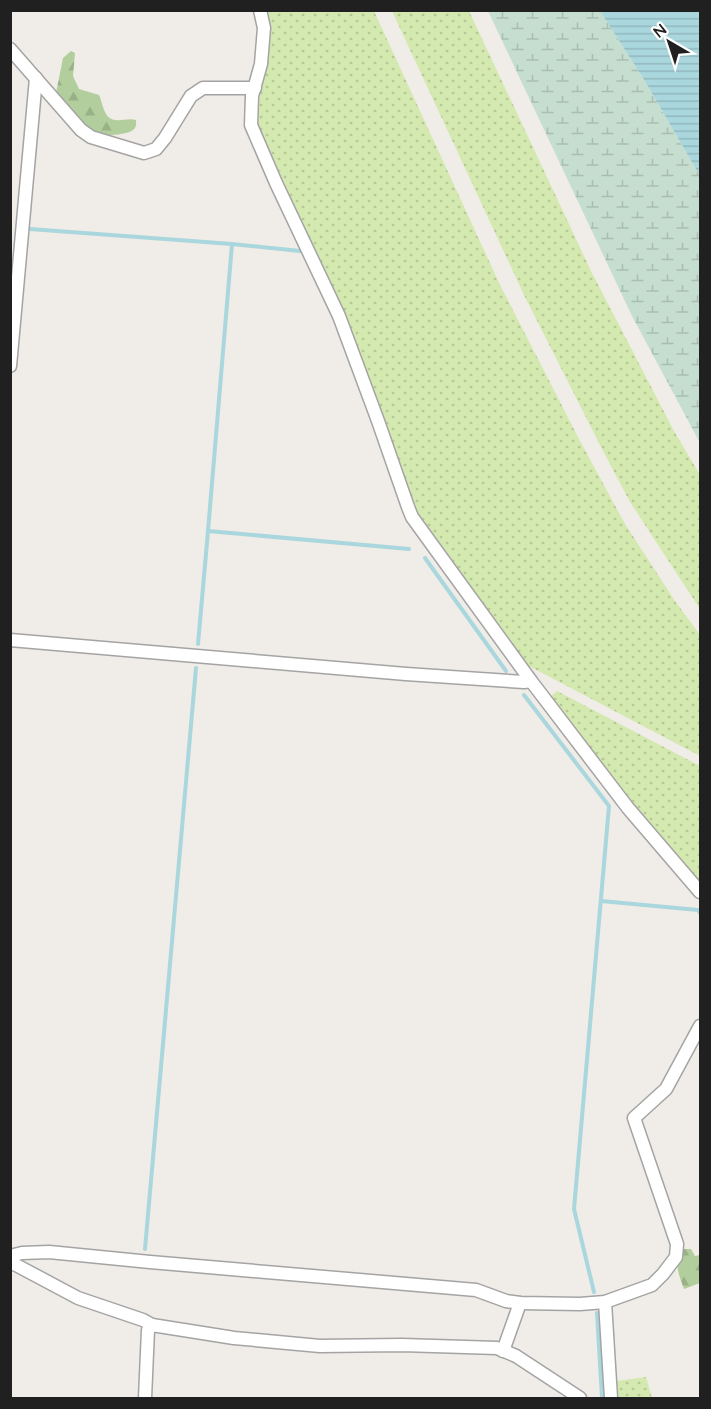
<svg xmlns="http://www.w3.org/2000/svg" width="711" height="1409" font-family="Quicksand,sans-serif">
	<defs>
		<pattern id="grass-dots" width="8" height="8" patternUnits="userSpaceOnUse" patternTransform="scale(1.5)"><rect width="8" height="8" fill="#d3e9af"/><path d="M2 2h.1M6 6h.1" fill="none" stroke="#b5c896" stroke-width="1.8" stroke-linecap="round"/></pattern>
		<pattern id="forest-firs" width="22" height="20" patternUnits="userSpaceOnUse" patternTransform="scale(1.5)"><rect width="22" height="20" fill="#b2ce9d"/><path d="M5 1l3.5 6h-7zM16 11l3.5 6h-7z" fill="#99b187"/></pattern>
		<pattern id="wetland-marsh" width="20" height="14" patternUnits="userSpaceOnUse" patternTransform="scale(1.5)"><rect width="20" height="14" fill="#c5decf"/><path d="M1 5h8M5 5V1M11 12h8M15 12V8" fill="none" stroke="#a9beb1"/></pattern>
		<pattern id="water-rules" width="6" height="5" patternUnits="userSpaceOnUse" patternTransform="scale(1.5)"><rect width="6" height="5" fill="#a9d7dd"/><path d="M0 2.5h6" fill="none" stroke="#91b8bd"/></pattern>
	</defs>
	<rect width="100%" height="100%" fill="#f0ece7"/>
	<!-- grass -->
	<g fill="url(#grass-dots)">
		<path d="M268,11H374L500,285L579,439L625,524L675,601L700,635V756L527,665L419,514L413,503L352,331L259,127C255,108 261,95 264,76C269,54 272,33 268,11Z"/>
		<path d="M392,11H469L591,271L674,431L700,475V609L630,502L601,447L524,295Z"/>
		<path d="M557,691L700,766V881L637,808L551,696Z"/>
		<path d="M646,1377L652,1398H617V1381Z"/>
	</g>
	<!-- forest -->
	<g fill="url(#forest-firs)">
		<path d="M71,51L75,53L73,76L79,89L99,95C103,103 103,118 115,120C121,121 129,118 136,120C137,128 134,131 126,133C88,142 78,118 56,93L63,58Z"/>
		<path d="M683,1249H691L695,1256L700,1255V1283L684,1289C679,1275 673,1263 683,1249Z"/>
	</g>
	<!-- wetland -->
	<path fill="url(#wetland-marsh)" d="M488,11H600L643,78L700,176V443L632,316Z"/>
	<!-- water -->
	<path fill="url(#water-rules)" d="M600,11H700V176L643,78Z"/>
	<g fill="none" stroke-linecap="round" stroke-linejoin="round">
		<!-- stream -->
		<g stroke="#a9d7dd" stroke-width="4">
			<path d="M30,229L232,244L300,251"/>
			<path d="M232,244L208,531L409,549"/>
			<path d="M425,558L506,671"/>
			<path d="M198,644L208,531"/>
			<path d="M524,695L609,806L574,1209L594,1292"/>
			<path d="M601,901L698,910L700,913"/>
			<path d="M145,1249L196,668"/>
			<path d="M597,1313L602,1397"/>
		</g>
		<!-- street casing -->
		<g stroke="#a4a4a4" stroke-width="15">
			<g id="street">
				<path d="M260,10L264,28L261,64L252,96L251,125L276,183L339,316L378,421L408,507L412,517L531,681L628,808L700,892"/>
				<path d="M10,49L81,130L91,137L144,153L156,149L165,138L191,96L203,88H255"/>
				<path d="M10,366L36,78"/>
				<path d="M10,640L406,674L524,682L531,681"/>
				<path d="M10,1256L22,1253L49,1252L150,1262L476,1290L506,1301L520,1303L580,1304L605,1302L652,1285L663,1274L676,1257L677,1244L634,1118L666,1089L700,1026"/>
				<path d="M10,1263L16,1265L78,1298L143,1320L152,1325"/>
				<path d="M605,1302L611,1398"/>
				<path d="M503,1351L520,1303"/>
				<path d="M145,1398L148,1330L152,1325L234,1338L320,1346L402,1345L497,1348L516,1356L580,1398"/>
			</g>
		</g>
		<!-- street -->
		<use href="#street" stroke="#fff" stroke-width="12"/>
	</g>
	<!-- border -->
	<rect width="711" height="1409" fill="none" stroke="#202020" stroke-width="24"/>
	<!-- north arrow -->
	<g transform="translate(669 42) rotate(321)" stroke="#ffffff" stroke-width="4.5" paint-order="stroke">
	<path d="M0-4.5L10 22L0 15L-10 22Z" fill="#202020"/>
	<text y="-9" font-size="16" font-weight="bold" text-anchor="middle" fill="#202020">N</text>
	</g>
</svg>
